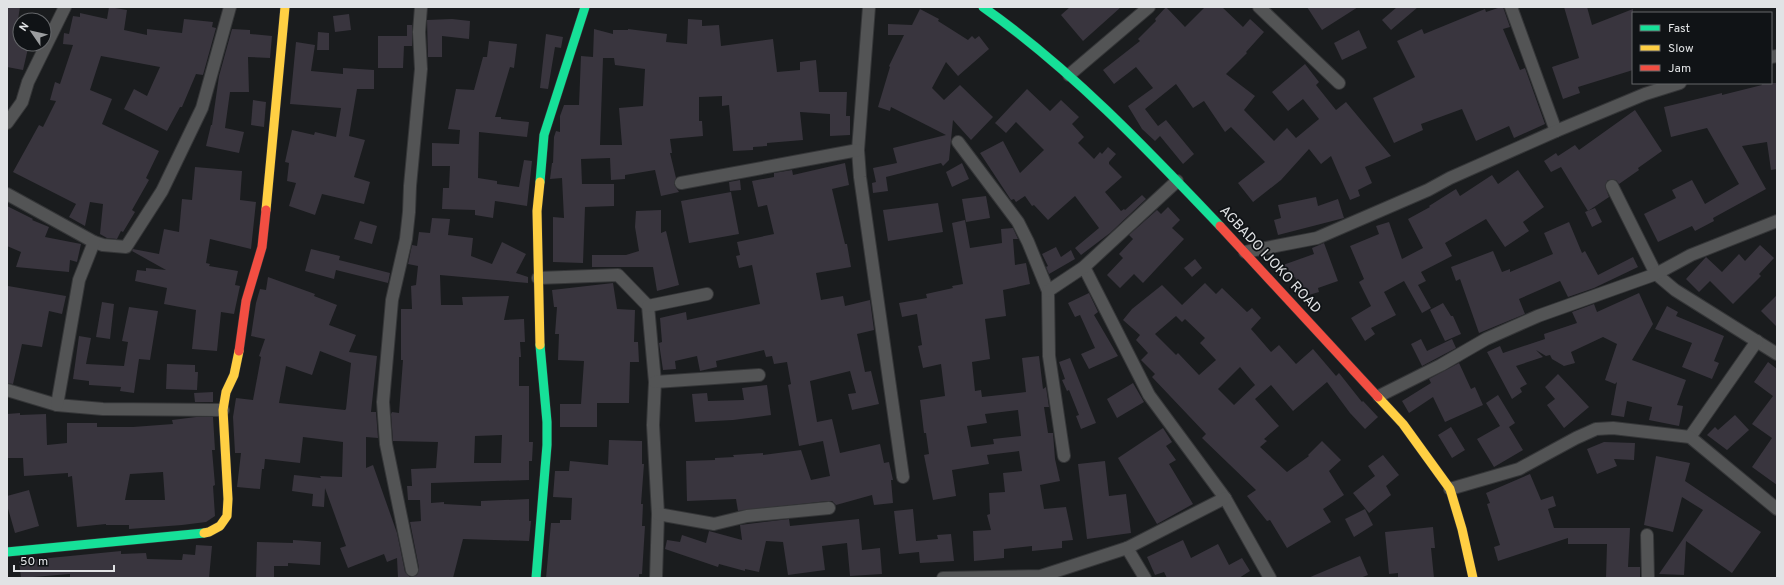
<svg xmlns="http://www.w3.org/2000/svg" width="1784" height="585" font-family="Overpass,sans-serif">
	<rect width="100%" height="100%" fill="#1a1c1e"/>
	<!-- building -->
	<g fill="#39353e" fill-rule="evenodd">
		<path d="M7,7H20L15,39L20,40V44H29L23,70L7,67Z"/>
		<path d="M109,7L127,10L124,30L147,35V29L182,33L184,19L213,22L212,27L216,28L203,75L196,74L182,107H180L167,131L124,109L134,89L147,96L160,67L101,56L90,90L112,99L102,124L159,151L146,178L149,180L132,210L135,212L123,232L121,231L117,239L107,238L100,234L103,204L90,202L85,226L69,217L76,204L13,172L39,125L43,127L56,101L50,100L55,82L60,84L73,45L63,44L64,33L69,34L73,16L80,17V13L107,19Z"/>
		<path d="M1070,7H1121L1083,41L1061,15Z"/>
		<path d="M1166,7L1185,27L1205,7H1222L1243,27L1250,19L1264,32L1246,52L1247,53L1226,74L1255,96L1244,110L1274,141L1287,128L1296,138L1319,119L1303,99L1288,111L1272,92L1305,64L1319,82L1316,85L1336,110L1346,102L1391,156L1365,167L1372,183L1358,190L1360,196L1350,200L1331,156L1321,164L1309,149L1281,180L1253,202L1238,183L1265,162L1231,127L1225,132L1204,101L1193,108L1176,84L1145,109L1158,126L1166,120L1194,154L1183,164L1160,136L1155,141L1142,129L1128,106L1153,88L1136,67L1114,84L1103,70L1140,41L1138,39L1156,21L1155,19Z"/>
		<path d="M1307,7H1358L1322,30Z"/>
		<path d="M1397,7H1418L1391,30L1382,20Z"/>
		<path d="M1501,7H1503L1510,27L1503,29L1520,70L1525,68L1545,124L1514,138L1509,126L1476,141L1462,109L1421,124L1423,130L1394,143L1373,98L1415,77L1397,41L1422,29L1424,34L1485,9L1486,12Z"/>
		<path d="M1564,7H1587L1592,25L1633,9V70L1578,87L1580,93L1563,99L1552,67L1579,58Z"/>
		<path d="M920,9L939,19L938,21L968,40L972,36L975,39L979,36L989,49L958,76L946,62L932,88L944,100L960,85L993,117L971,140L953,120L949,160L943,166L941,163L886,177L888,191L873,193L872,183L876,182L873,168L897,163L893,148L946,135L891,107L890,111L878,107L890,67L889,66L904,35H888V24L912,25Z"/>
		<path d="M349,14L351,30L335,32L333,16Z"/>
		<path d="M452,19L470,21L469,39L442,36V57H428L427,20Z"/>
		<path d="M688,19L702,20V26L719,25L721,46L773,39L777,72L800,70V62L816,60L819,92H847L846,116H850V135L830,136V114L800,112L803,140L767,143V146L753,147V150L733,151L729,105L722,106V96L699,97V121H702L703,136L670,139L672,153H670L676,178L674,184L679,192L661,196L655,170L625,175V179L611,180L610,158L581,159L582,184H614V206L585,207L583,263L553,262V217L564,218L562,178L550,179L552,163H553L554,137L556,131L560,132V116L564,105H579L581,56L593,57L594,29L613,34V30H628V29L667,34L666,42L687,44ZM603,58H614L615,65L645,69L643,106L619,108L622,145H600Z"/>
		<path d="M407,25H412V46H404L403,68H378V36H407Z"/>
		<path d="M232,29L250,30V34L272,36L270,58L248,57L249,92H230L225,128L244,132L239,153L206,146L211,125H212L219,76Z"/>
		<path d="M1359,30L1367,48L1342,60L1334,43Z"/>
		<path d="M318,32L329,33V50H317Z"/>
		<path d="M546,34L563,37L561,48L555,47L548,89L540,88Z"/>
		<path d="M489,41L517,44L514,68L510,67L495,117H501V119L529,122L527,137L479,132L478,178L497,181V184L519,187L524,160L532,161L527,206L495,201L493,218L475,215V210L442,209L443,188H449L450,166H432V143L459,144L460,130L448,129L456,89L474,90L483,57H487Z"/>
		<path d="M296,42L315,45L311,71L343,74V68L374,70V89H357L349,136L365,140L354,177L370,182L364,204L322,194L315,215L289,206L296,183L287,181L289,163L285,162L292,130L314,135L315,132L336,137L341,108L290,104Z"/>
		<path d="M1761,83H1777V169L1771,170L1767,142L1742,146L1766,189L1713,218L1714,221L1695,231L1692,226L1658,242L1644,214L1676,198L1672,190L1692,180L1705,204L1739,184L1707,128L1671,137L1664,107L1722,93V95L1762,85Z"/>
		<path d="M1027,89L1050,111L1061,100L1079,117L1072,124L1084,137L1078,143L1094,159L1100,152L1102,154L1108,147L1116,154L1109,162V164L1122,177L1105,192L1121,211L1124,209L1125,210L1142,195L1146,199L1110,233L1081,255L1075,248L1099,228L1075,196L1048,220L1034,205L1032,206L1025,196L1016,202L1014,199L1011,200L980,153L1003,141L1020,173L1044,150L1016,122L1006,133L995,123Z"/>
		<path d="M253,100L266,102L264,127L251,125Z"/>
		<path d="M1635,110L1662,151L1638,168L1639,170L1619,184L1616,180H1608L1605,186L1609,197L1588,211L1561,167L1551,172L1544,161L1556,153L1558,156L1575,145L1579,150Z"/>
		<path d="M845,163L849,185L832,189L845,244H847L851,267L816,273L821,300L843,296L845,306L870,300L874,330L857,334L865,372L871,371L879,404L852,410L848,394L856,393L850,371L810,381L817,422L832,419L840,453L880,444L884,463L889,462L893,480H891L893,503L874,505L872,495L836,505L832,501H828L738,511L736,499L687,501L686,461L715,460V458L734,457L733,455L763,453V455L801,450L811,480L830,476L823,441L799,446L788,385L791,384L787,362L774,364L772,356L766,357L764,350L716,361L717,367L700,371L697,356L675,361L676,369L663,370L659,343L662,342L660,318L686,312L687,320L760,304L752,265L739,268L736,256L740,255L737,242L774,234L767,205L758,207L752,181L774,177V173L792,170L793,175Z"/>
		<path d="M962,163L969,179L952,187L946,172Z"/>
		<path d="M195,167L242,171L240,200L256,202L251,249L210,239L206,263L210,264L209,266L238,271L235,285L240,286L234,314L221,312L217,351L192,349L196,310L164,304L167,288L135,281L137,270L146,271V268L166,270L132,251L133,249L159,254L164,229L179,232L182,199L192,200Z"/>
		<path d="M1518,170L1544,207L1523,222L1529,231L1505,247L1486,219L1445,243L1452,256L1421,272L1426,281L1418,285L1431,308L1422,313L1404,281L1384,292L1396,315L1371,328L1375,334L1365,341L1351,318L1371,306L1359,282L1364,279L1350,246L1379,234L1376,226L1389,222L1402,259L1423,248L1408,219L1430,207L1429,206L1456,189L1460,196L1492,175L1498,184Z"/>
		<path d="M740,180L741,190L730,191L729,182Z"/>
		<path d="M731,192L739,234L689,243L681,201Z"/>
		<path d="M986,196L990,218L966,222L962,199Z"/>
		<path d="M1316,197L1318,206L1338,199L1344,218L1278,235L1274,220L1281,218L1278,205Z"/>
		<path d="M938,203L943,232L888,241L883,210Z"/>
		<path d="M7,206L33,219L32,220L49,227L45,237L81,244L77,262L70,260L69,272L16,267L21,252L7,246Z"/>
		<path d="M1168,207L1180,220L1172,228L1184,239L1143,283L1134,274L1120,288L1107,275L1123,258L1119,254L1133,239L1129,235L1157,210L1161,214Z"/>
		<path d="M1595,208L1602,222L1592,227L1585,212Z"/>
		<path d="M661,210V233L666,231L679,285L657,291L653,267H592V255H626L639,251L635,227L636,211Z"/>
		<path d="M432,218L450,219L448,235L473,238L471,256L492,264L502,242L526,254L516,273L528,277V283L440,275L441,305H463L462,297L509,296L504,320L524,319L525,342H520L521,357H519V386H529V442H533L532,461H529V480L431,483V503L444,502V504L481,506V501L529,499V521H531L529,541L463,539L453,578H398L397,558L387,562L384,554L348,568L340,548L346,546L325,488L324,507L312,506L313,494L292,491L294,475L321,478L320,476L342,477L343,442L303,437L300,463L265,459L264,469H262L260,489L237,487L241,453H235L233,417L236,398L253,400L261,357L259,356L265,339L251,336L256,303L260,289L266,290L268,277L315,294L314,296L337,305L329,325L356,335L349,352L377,356L371,412H376L378,438L366,437V468L373,465L397,533L405,572L410,577L417,575L419,568L410,522L421,521L420,500H408L407,486H412L411,469L436,468L438,442L393,441L391,414L392,412L399,413L403,360H401V309H412L411,286L416,285L418,266L408,264L412,245L417,246L419,232L430,233ZM320,351L351,363L346,409L345,410L279,403L286,366L312,375ZM502,435L501,463H474L475,436Z"/>
		<path d="M965,220L970,248L1002,243L1001,229L1013,228L1018,239H1013L1015,265L1026,263L1030,284L1003,290L1006,316L985,319L990,359L972,362L975,391L981,390L982,397L1026,392L1022,358L1039,356L1043,389L1046,387L1049,407H1044L1048,433H1053L1055,459L1060,481L1040,485L1044,509L1066,507L1073,540L1062,541V548L1032,551V546L1004,549V558L974,561L973,531L991,530L987,515L990,514L989,493L1005,492L1003,473L1022,471L1019,451L987,455L989,464L952,470L956,496L933,500L924,455L929,454L926,433H924L920,400L945,396L941,364L923,368L918,346L922,345L917,314L902,317L899,303L927,298L926,294L953,288L952,286L963,284L952,223ZM1018,410L1021,436L993,439L994,444L971,447L967,426L987,423L985,414Z"/>
		<path d="M360,221L377,226L372,244L354,239Z"/>
		<path d="M1569,222L1582,253L1585,251L1598,275L1633,257L1638,267L1594,288L1568,297L1560,281L1519,299L1525,314L1479,333L1460,279L1456,281L1451,267L1493,251L1502,272L1510,269V272L1553,254L1544,233Z"/>
		<path d="M1324,243L1338,281L1318,288L1319,292L1302,297L1295,277L1288,280L1283,265L1314,254L1312,248Z"/>
		<path d="M1760,245L1774,258L1759,274L1761,276L1733,304L1710,281L1699,292L1686,279L1706,257L1722,272L1739,254L1745,261Z"/>
		<path d="M1056,247L1061,257L1071,250L1075,259L1049,274L1046,267L1048,266L1042,254Z"/>
		<path d="M311,249L340,256L339,260L390,273L388,283L336,270L334,279L305,271Z"/>
		<path d="M1195,259L1202,268L1192,277L1184,268Z"/>
		<path d="M613,283L617,309L635,310L634,342H638L639,362H630L629,403H597V427H560V404H581L584,361L558,360L559,334H555L557,307H554L552,290Z"/>
		<path d="M1205,283L1216,294L1222,288L1247,312L1252,308L1261,318L1251,329L1271,352L1279,345L1296,364L1313,349L1336,376L1339,373L1362,402L1363,401L1378,417L1365,429L1350,413L1327,382L1293,411L1271,385L1255,399L1279,426L1264,439L1267,441L1260,447L1287,472L1309,456L1308,455L1322,441L1341,460L1329,471L1344,495L1323,509L1331,522L1287,548L1270,520L1267,521L1247,496L1256,490L1202,438L1206,434L1152,377L1155,374L1141,360L1148,353L1136,340L1140,335L1123,320L1132,309L1162,285L1182,305ZM1176,316L1182,322L1185,319L1205,338L1200,343L1216,360L1199,375L1178,353L1176,355L1155,334ZM1240,367L1255,385L1234,405L1218,389Z"/>
		<path d="M8,286L66,296L62,314L49,311L42,347L22,344L13,384L7,383Z"/>
		<path d="M1089,293L1098,312L1094,315L1118,356L1089,369L1081,354L1095,348L1080,315L1075,317L1068,303Z"/>
		<path d="M1639,293L1653,324L1632,360L1686,380L1677,405L1683,406L1679,426L1649,420L1652,407L1627,401L1624,417L1611,415L1617,382L1615,384L1605,380L1617,344L1603,337L1571,352L1575,363L1564,366L1552,359L1550,355L1546,356L1536,350L1543,357L1516,366L1527,384L1520,388L1522,392L1512,399L1487,352L1500,346L1503,353L1545,339L1544,334L1577,323L1572,312L1594,304L1597,312Z"/>
		<path d="M1777,295V327L1761,311Z"/>
		<path d="M102,302L114,304L110,339L96,337Z"/>
		<path d="M1443,303L1451,316H1453L1461,334L1445,341L1430,310Z"/>
		<path d="M1667,306L1678,312L1676,316L1724,336L1714,361L1719,363L1712,379L1682,367L1692,343L1655,329Z"/>
		<path d="M129,307L158,311L150,360L139,359L134,393L120,391L121,387L89,385V381L73,379L79,336L91,338L86,364L124,366L128,342L122,341Z"/>
		<path d="M1421,339L1427,351L1452,339L1456,348L1422,366L1411,344Z"/>
		<path d="M1070,358L1096,423L1081,429L1076,416L1079,415L1069,390L1067,391L1062,380L1065,379L1059,362Z"/>
		<path d="M1768,362L1777,369V485L1752,467L1772,438L1752,424L1773,396L1754,382Z"/>
		<path d="M1459,363L1471,389L1475,387L1483,405L1445,422L1433,397L1409,413L1402,401L1431,383L1429,379Z"/>
		<path d="M167,364L195,365V372H198L197,390L166,389Z"/>
		<path d="M1558,374L1589,407L1564,428L1547,405L1555,399L1545,387Z"/>
		<path d="M1133,383L1144,402L1117,418L1107,399Z"/>
		<path d="M767,385L771,415L733,420L695,422L692,394L707,393L708,401L744,400L742,388Z"/>
		<path d="M213,392V402H195L194,393Z"/>
		<path d="M1498,395L1515,423L1509,427L1523,450L1494,467L1477,439L1500,426L1486,403Z"/>
		<path d="M20,413V415L46,414L47,445L67,443V423H97V427H133L173,424L172,420L196,417H213L215,450H212L215,485L213,486L215,516L206,522L182,525L129,529V525H106V524L77,527L72,476L68,477V473L24,476L23,458H7V414ZM163,472L165,500H125L130,474Z"/>
		<path d="M1735,415L1749,430L1727,450L1707,435L1715,427L1718,430Z"/>
		<path d="M1451,427L1465,450L1452,458L1438,435Z"/>
		<path d="M1163,428L1172,442L1166,446L1176,460L1169,464L1193,504L1157,524L1118,458Z"/>
		<path d="M609,440L642,441V464H644L641,504H643L642,526H645L642,574H639V578H546L551,523H560V520H571L572,498L553,497L555,471H569L570,461L608,465Z"/>
		<path d="M1604,442L1635,443L1634,460L1614,459L1617,466L1597,474L1587,449Z"/>
		<path d="M1383,455L1399,475L1386,486L1391,495L1369,513L1353,493L1375,476L1368,466Z"/>
		<path d="M1656,456L1690,463L1685,481L1761,532L1732,573L1686,541L1684,575L1659,574L1703,510L1682,497L1673,532L1644,525Z"/>
		<path d="M1105,461L1109,496L1126,494L1131,533L1087,539L1078,464Z"/>
		<path d="M1530,474L1541,500L1553,496L1556,506L1548,509L1554,528H1630L1628,567H1640V578H1606L1607,544H1568V538L1498,561L1494,547L1500,545L1487,504L1490,503L1486,493Z"/>
		<path d="M29,490L39,526L15,533L7,505V496Z"/>
		<path d="M913,509L916,541L938,539L937,535L951,534L954,561L920,563L919,552L899,554L894,511Z"/>
		<path d="M1365,509L1373,525L1354,537L1345,519Z"/>
		<path d="M789,519L790,526L859,519L862,550L880,548L882,574L850,576L847,543L822,546L825,570L788,575L783,542L766,541L759,572L745,569V571L719,564L718,567L665,549L667,540L680,542L682,535L706,543L709,531L742,540L740,525Z"/>
		<path d="M1433,527L1435,548H1431L1434,578H1398V573L1389,574L1385,532Z"/>
		<path d="M293,540L321,542L320,565L288,563V566H274V578H256L257,542L293,543Z"/>
		<path d="M1183,540L1191,558L1218,544L1229,565L1242,558L1250,571L1239,578H1167L1164,572L1155,575L1147,557Z"/>
		<path d="M196,545L212,546L209,578H70V574L21,578L19,561L121,551V554L146,553L147,559L182,560L183,554L195,555Z"/>
		<path d="M1360,556L1368,575L1360,578H1308Z"/>
	</g>
	<g fill="none" stroke-linecap="round" stroke-linejoin="round">
		<!-- street casing -->
		<g stroke="#353638" stroke-width="14">
			<g id="street">
				<path d="M869,7L858,150L860,177L903,477"/>
				<path d="M1259,7L1339,83"/>
				<path d="M1511,7L1556,131"/>
				<path d="M1771,57L1777,56"/>
				<path d="M1069,75L1149,7"/>
				<path d="M7,123L22,102L28,82L65,7"/>
				<path d="M958,142L1018,222L1028,242L1048,291L1049,356L1064,456"/>
				<path d="M681,183L858,150"/>
				<path d="M1612,186L1656,274L1675,290L1777,354"/>
				<path d="M7,194L94,242L103,245L126,247L162,191L202,108L230,7"/>
				<path d="M1245,252L1317,238L1428,190L1450,178L1556,131L1645,94L1680,83"/>
				<path d="M1084,267L1149,395L1225,498L1270,578"/>
				<path d="M538,278L618,275L648,306L655,382L653,425L658,514L656,578"/>
				<path d="M1048,291L1084,267L1177,181"/>
				<path d="M648,306L707,294"/>
				<path d="M655,382L759,375"/>
				<path d="M7,390L57,405L103,409L223,410"/>
				<path d="M1379,396L1441,365L1486,339L1538,316L1656,274L1691,255L1777,221"/>
				<path d="M57,405L79,280L94,242"/>
				<path d="M1690,437L1757,341"/>
				<path d="M1450,489L1519,469L1576,438L1596,429L1613,428L1690,437L1777,509"/>
				<path d="M658,514L714,524L747,516L829,508"/>
				<path d="M1647,535L1648,578"/>
				<path d="M1127,548L1145,578"/>
				<path d="M412,570L386,444L383,402L392,300L406,239L409,212L410,186L421,69L419,32L421,7"/>
				<path d="M943,578L1041,576L1127,548L1225,498"/>
			</g>
		</g>
		<!-- fast casing -->
		<g stroke="#353638" stroke-width="10">
			<g id="fast">
				<path d="M983,7C1071,69 1146,148 1220,226"/>
				<path d="M540,182L544,135L585,7"/>
				<path d="M7,552L204,533"/>
				<path d="M536,578L547,445V422L540,345"/>
			</g>
		</g>
		<!-- slow casing -->
		<g stroke="#353638" stroke-width="10">
			<g id="slow">
				<path d="M540,182L537,211L540,345"/>
				<path d="M266,210L285,7"/>
				<path d="M1378,397L1403,424L1450,489L1462,529L1473,578"/>
				<path d="M204,533L209,532L220,526L227,516L228,499L223,410L226,392L234,375L239,351"/>
			</g>
		</g>
		<!-- jam casing -->
		<g stroke="#353638" stroke-width="10">
			<g id="jam">
				<path d="M1220,226L1378,397"/>
				<path d="M239,351L246,301L262,247L266,210"/>
			</g>
		</g>
		<!-- street -->
		<use href="#street" stroke="#535455" stroke-width="12"/>
		<!-- fast -->
		<use href="#fast" stroke="#16e098" stroke-width="9"/>
		<!-- slow -->
		<use href="#slow" stroke="#ffcf43" stroke-width="9"/>
		<!-- jam -->
		<use href="#jam" stroke="#f24e42" stroke-width="9"/>
	</g>
	<g text-anchor="middle" stroke-width="3.5" stroke-linejoin="round" paint-order="stroke">
		<!-- street labels -->
		<g font-size="14" fill="#e1e3e5" stroke="#101316">
			<text transform="translate(1271 259) rotate(47)" y="5">AGBADO IJOKO ROAD</text>
		</g>
	</g>
	<!-- border -->
	<rect width="1784" height="585" fill="none" stroke="#e1e3e5" stroke-width="16"/>
	<!-- legend -->
	<rect x="1632" y="12" width="140" height="72" fill="#101316" stroke="#646669"/>
	<rect x="1640" y="25" width="20" height="6" fill="#16e098" stroke="#646669"/>
	<text x="1668" y="32" font-size="12" fill="#e1e3e5">Fast</text>
	<rect x="1640" y="45" width="20" height="6" fill="#ffcf43" stroke="#646669"/>
	<text x="1668" y="52" font-size="12" fill="#e1e3e5">Slow</text>
	<rect x="1640" y="65" width="20" height="6" fill="#f24e42" stroke="#646669"/>
	<text x="1668" y="72" font-size="12" fill="#e1e3e5">Jam</text>
	<!-- north arrow -->
	<g transform="translate(32 32) rotate(304)"><circle r="19" fill="#101316" stroke="#646669"/>
	<path d="M0-3L7 15L0 10L-7 15Z" fill="#9b9d9f"/>
	<text y="-6" font-size="11" font-weight="bold" text-anchor="middle" fill="#e1e3e5">N</text>
	</g>
	<!-- scale -->
	<path d="M14 565v6h100v-6" fill="none" stroke="#e1e3e5" stroke-width="2"/>
	<text x="20" y="565" font-size="12" fill="#e1e3e5" stroke="#101316" stroke-width="3" paint-order="stroke">50 m</text>
</svg>
